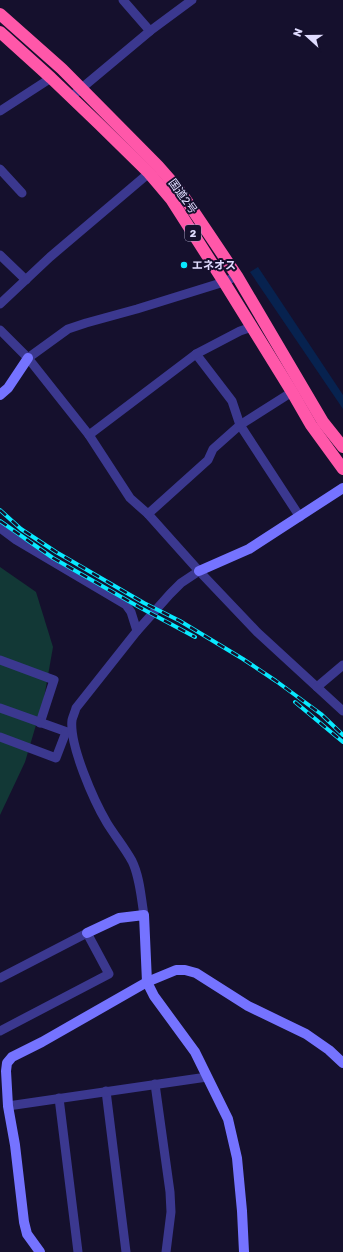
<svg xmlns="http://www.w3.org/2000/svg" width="343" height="1252" font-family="Rubik,'Noto Sans JP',sans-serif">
	<rect width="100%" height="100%" fill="#15102d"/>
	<!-- green -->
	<path fill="#123836" d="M0,567L36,592L53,647L44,698L25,762L0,815Z"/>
	<!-- water -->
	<path fill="#07224f" d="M258,267L343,395V409L250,272Z"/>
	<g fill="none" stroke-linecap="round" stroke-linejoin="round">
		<!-- street -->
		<g stroke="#3b388f" stroke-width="9">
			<path d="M123,0L150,31"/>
			<path d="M71,97L150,31L192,0"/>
			<path d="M0,111L51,78"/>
			<path d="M0,169L22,193"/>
			<path d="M0,255L26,280"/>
			<path d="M0,304L50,257L149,173"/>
			<path d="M0,330L28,358L89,435L130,498L148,514L199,571L257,632L343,711"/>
			<path d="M196,354L232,401L240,425L300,517"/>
			<path d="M28,358L68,329L86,323L137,309L224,282L237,276"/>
			<path d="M89,435L196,354L240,331L252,327"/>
			<path d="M148,514L208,460L213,449L240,425L292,392"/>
			<path d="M0,528L16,540L126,605L131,612L137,631"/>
			<path d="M0,660L54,680L40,723"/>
			<path d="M317,687L343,665"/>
			<path d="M0,708L70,733"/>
			<path d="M0,737L56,758L66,732"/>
			<path d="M144,915C141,898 140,877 132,861C125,848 115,836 107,823C94,801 69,745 72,720C73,716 75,712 76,708L137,631L170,594L181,583L199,571"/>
			<path d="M0,978L87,933L109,974L0,1031"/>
			<path d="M155,1084L170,1192L171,1212L166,1252"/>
			<path d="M106,1091L126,1252"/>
			<path d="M59,1098L78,1252"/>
			<path d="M8,1106L207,1077"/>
		</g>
		<!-- secondary -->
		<g stroke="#7573ff" stroke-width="10">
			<path d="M0,395L8,388L28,358"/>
			<path d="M199,571L249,549L343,488"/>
			<path d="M87,933L119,918L144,915L147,982L154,996L195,1052L228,1119L237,1158L242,1211L244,1252"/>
			<path d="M40,1252L27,1234L24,1222L15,1145L8,1106L6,1071L7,1063L12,1057L42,1042L147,982L176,970H185L196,973L248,1006L306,1034L329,1050L343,1063"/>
		</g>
		<!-- highway -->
		<g stroke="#ff57a9" stroke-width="12">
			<path d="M0,14L62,69L158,166L180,191L237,276L323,422L343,447"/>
			<path d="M0,32L51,78L99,124L149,173L171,199L224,282L292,392L311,425L343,469"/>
		</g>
		<!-- rail casing -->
		<g stroke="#08e9ff" stroke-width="4">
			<g id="rail">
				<path d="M0,510L21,529L56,552L144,603L180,621L243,659L276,681L321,714L343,735"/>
				<path d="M0,521L53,558L139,607L195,637"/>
				<path d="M295,702L343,742"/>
			</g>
		</g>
		<!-- rail -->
		<use href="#rail" stroke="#15102d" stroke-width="2.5" stroke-dasharray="8" stroke-linecap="butt"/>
	</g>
	<!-- markers -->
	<circle fill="#08e9ff" stroke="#15102d" stroke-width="1.5" cx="184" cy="265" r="4"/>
	<g text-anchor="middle" stroke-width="4" stroke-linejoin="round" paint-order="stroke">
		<!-- shield labels -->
		<rect fill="#15102d" stroke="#a39fc0" stroke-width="1" x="185" y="225" width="16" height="16" rx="3"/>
		<g font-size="10" font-weight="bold" fill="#e0dcff">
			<text x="193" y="237">2</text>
		</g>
		<!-- street labels -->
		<g font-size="11" fill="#e0dcff" stroke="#15102d">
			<text transform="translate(183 196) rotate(54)" y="4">国道2号</text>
		</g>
		<!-- poi labels -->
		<g font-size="11" font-weight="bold" fill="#e0dcff" stroke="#15102d" text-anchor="start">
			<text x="192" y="269">エネオス</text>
		</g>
	</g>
	<!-- north arrow -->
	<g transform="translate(307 36) rotate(291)" stroke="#15102d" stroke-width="3" paint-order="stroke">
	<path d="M0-3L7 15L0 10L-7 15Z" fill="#e0dcff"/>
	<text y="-6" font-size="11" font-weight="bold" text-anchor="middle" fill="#e0dcff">N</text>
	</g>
</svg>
